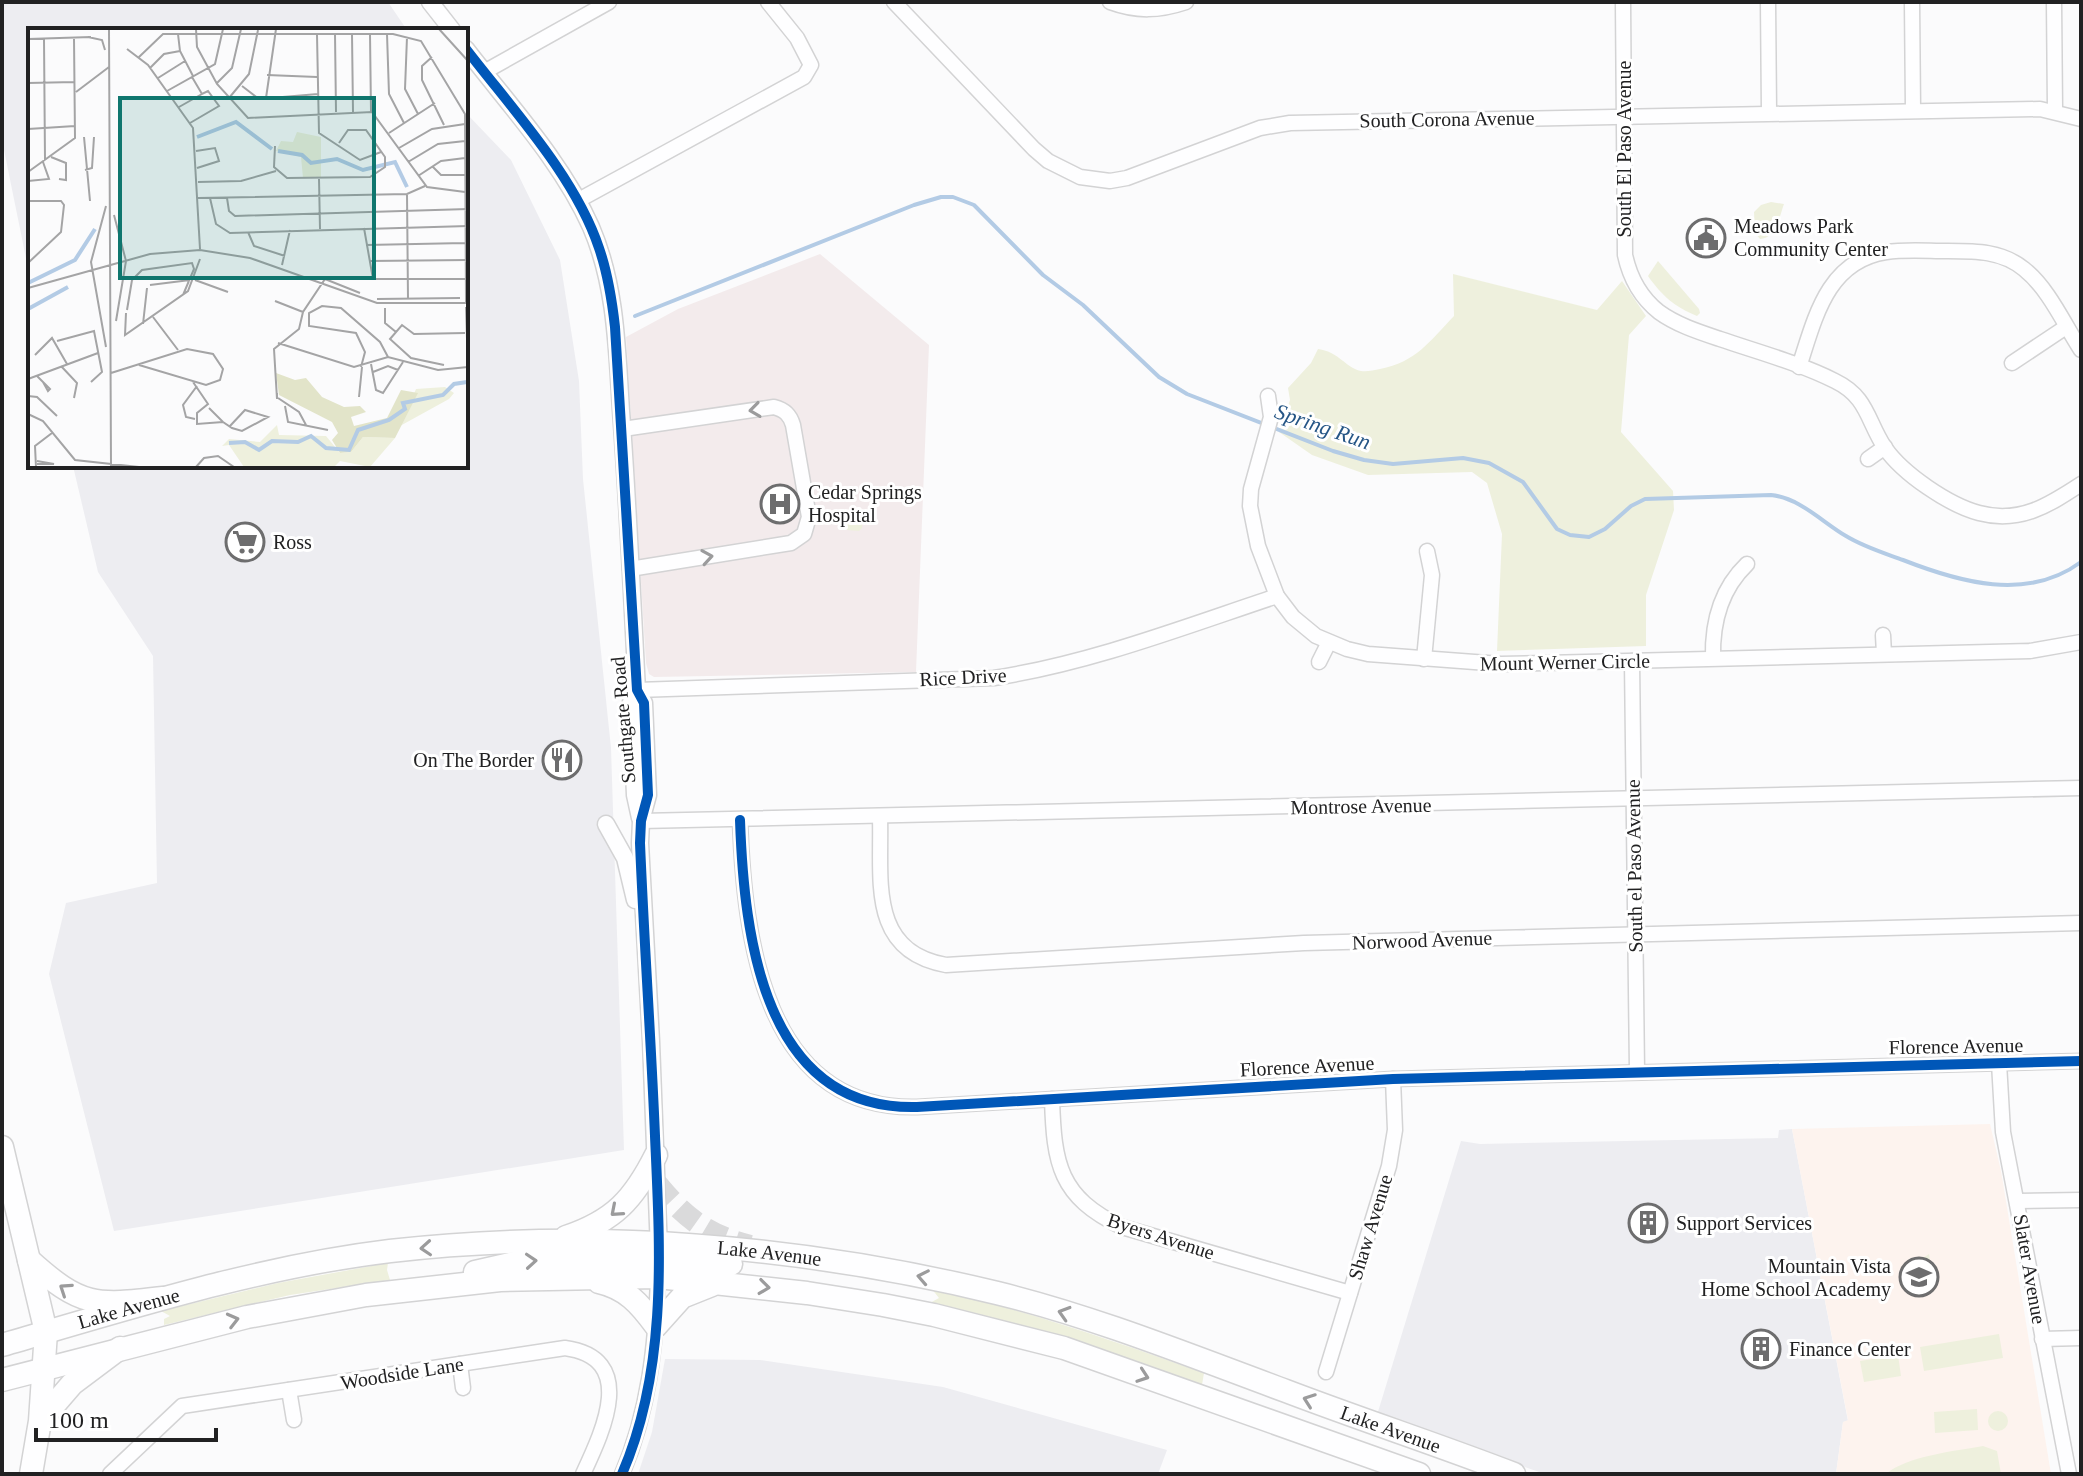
<svg xmlns="http://www.w3.org/2000/svg" width="2083" height="1476" font-family="Georgia,serif">
	<rect width="100%" height="100%" fill="#fbfbfc"/>
	<!-- built -->
	<g fill="#ededf1">
		<path d="M2,2H388L407,30H30V278L2,140Z"/>
		<path d="M466,113L511,160L560,260L579,381L583,479L611,748L624,1150L114,1231L49,974L66,903L157,883L153,656L98,572L73,466H466Z"/>
		<path d="M1792,1129L1848,1421L1843,1422L1836,1474H1545L1377,1415L1461,1141L1480,1144L1778,1138L1779,1130Z"/>
		<path d="M665,1359L760,1360L943,1387L1167,1450L1158,1474H638L652,1432Z"/>
	</g>
	<!-- education -->
	<path fill="#fdf3ee" d="M1990,1124L2001,1171L2051,1474H1836L1843,1422L1848,1420L1792,1129Z"/>
	<!-- medical -->
	<path fill="#f3ebec" d="M820,254L929,345L916,672L654,677L649,674L646,663L626,337L678,309Z"/>
	<!-- green -->
	<g fill="#eef0dd">
		<path d="M1771,202L1784,204C1779,218 1776,238 1760,239L1755,233L1754,212L1761,205Z"/>
		<path d="M1658,261L1699,309L1700,313L1697,316C1675,307 1662,296 1648,276Z"/>
		<path d="M1453,274L1597,310L1622,281L1646,316L1629,335L1621,432L1673,491L1674,510L1646,595V646L1497,651L1502,534L1487,483L1472,472L1368,475L1312,455L1279,432L1290,400L1288,388L1311,363L1318,349C1340,352 1344,367 1361,371C1367,372 1374,370 1380,369C1416,362 1429,342 1454,316Z"/>
		<path d="M853,509L864,513L862,528L859,531L847,530L843,526L848,512Z"/>
		<path d="M1929,1254L1933,1282L1920,1294L1914,1264Z"/>
		<path d="M388,1263L387,1270L390,1280L290,1295L164,1325V1319L170,1316L161,1311L278,1283Z"/>
		<path d="M931,1288C1025,1310 1114,1341 1204,1373L1202,1385L1114,1355L928,1304L939,1298Z"/>
		<path d="M1999,1334L2003,1358L1924,1371L1920,1347Z"/>
		<path d="M1898,1355L1901,1376L1864,1382L1860,1361Z"/>
		<path d="M1977,1409L1978,1430L1935,1433L1934,1412Z"/>
		<circle cx="1998" cy="1421" r="10"/>
		<path d="M1983,1446L1997,1451L2001,1474H1886C1907,1456 1955,1451 1983,1446Z"/>
	</g>
	<g fill="none" stroke-linecap="round" stroke-linejoin="round">
		<!-- stream -->
		<path stroke="#b3cbe5" stroke-width="4" d="M635,316L914,205L941,197H953L974,205L1043,275L1083,305L1159,377L1187,394L1333,451L1364,460L1393,464L1463,458L1489,463L1523,482L1557,529L1570,535L1589,537L1605,529L1631,506L1645,499L1771,495C1800,498 1822,522 1846,536C1864,547 1884,553 1903,560C1959,582 2027,602 2081,562"/>
		<!-- primary-tunnel -->
		<path stroke="#dadadb" stroke-width="22" stroke-dasharray="22 11" stroke-linecap="butt" d="M657,1184C685,1218 707,1235 750,1246"/>
		<!-- minor casing -->
		<g stroke="#d3d3d4" stroke-width="17">
			<g id="minor">
				<path d="M894,2L1034,149L1048,161L1080,177L1110,181L1127,178L1260,128L1290,123L2040,109L2081,119"/>
				<path d="M1110,2C1137,12 1159,11 1186,2"/>
				<path d="M1623,2L1625,255C1630,278 1640,297 1659,312C1677,325 1699,332 1720,339C1758,352 1799,363 1835,381C1868,397 1867,421 1885,448C1903,474 1949,505 1979,513C2020,524 2049,505 2081,484"/>
				<path d="M1768,2L1769,112"/>
				<path d="M1912,2L1913,110"/>
				<path d="M2054,2L2055,110"/>
				<path d="M484,72L609,2"/>
				<path d="M577,201L804,77L811,65L797,38L768,2"/>
				<path d="M2012,363L2066,327"/>
				<path d="M1799,367C1815,318 1827,261 1886,252C1906,249 1928,251 1948,251C1976,251 2002,251 2024,269C2049,289 2064,324 2081,350"/>
				<path d="M1268,396L1271,417L1251,489L1250,506L1258,546L1277,596L1293,617L1316,636L1347,649L1368,654L1501,664L2030,651L2081,642"/>
				<path d="M623,429L774,407C785,410 790,415 793,425L809,517L804,534L791,543L630,569"/>
				<path d="M1868,459L1885,447"/>
				<path d="M1883,635L1884,654"/>
				<path d="M1713,658C1712,622 1721,589 1747,564"/>
				<path d="M1424,659L1432,575L1427,551"/>
				<path d="M1632,661L1637,1071"/>
				<path d="M1319,662L1329,642"/>
				<path d="M637,690L994,678C1091,663 1184,627 1277,596"/>
				<path d="M880,817C882,878 867,951 946,965L1304,943L2081,923"/>
				<path d="M740,820C744,935 763,1111 917,1107L1393,1079L2081,1061"/>
				<path d="M641,821L2081,788"/>
				<path d="M1999,1063L2003,1132L2069,1474"/>
				<path d="M1052,1099C1054,1164 1059,1197 1122,1227L1350,1293"/>
				<path d="M2017,1201L2081,1200"/>
				<path d="M2042,1339L2081,1338"/>
				<path d="M460,1364L463,1388"/>
				<path d="M1326,1372L1389,1166L1395,1130L1393,1079"/>
				<path d="M289,1390L294,1420"/>
				<path d="M110,1474L182,1406L565,1348C638,1358 603,1431 583,1474"/>
				<path d="M622,1474C649,1411 656,1344 658,1277"/>
			</g>
		</g>
		<!-- tertiary casing -->
		<g stroke="#d3d3d4" stroke-width="19">
			<g id="tertiary">
				<path d="M430,2L452,30"/>
				<path d="M466,49C509,105 562,162 591,227C616,285 617,349 621,411C628,504 632,597 637,690L644,703L648,795L641,821L640,843L651,1041L659,1251"/>
				<path d="M637,690L631,702L635,795L640,818"/>
				<path d="M606,824L625,858L635,900"/>
			</g>
		</g>
		<!-- primary casing -->
		<g stroke="#d3d3d4" stroke-width="25">
			<g id="primary">
				<path d="M566,1237C614,1221 634,1199 656,1155"/>
				<path d="M475,1272L528,1260H659L731,1264"/>
				<path d="M599,1282C626,1288 640,1304 656,1326L682,1297L712,1285"/>
				<path id="s1" d="M2,1345C129,1308 258,1267 390,1251C591,1228 800,1245 997,1293C1095,1317 1191,1356 1286,1391C1362,1420 1439,1445 1514,1474"/>
				<path d="M2,1380L247,1317L366,1295L500,1280L658,1277L807,1293L883,1305L934,1315L1064,1348L1419,1474"/>
			</g>
		</g>
		<!-- trunk casing -->
		<g stroke="#d3d3d4" stroke-width="25">
			<g id="trunk">
				<path d="M2,1147L46,1332L40,1421L31,1474"/>
				<path d="M29,1260C81,1307 95,1306 163,1298"/>
				<path d="M41,1420L72,1384L120,1348"/>
			</g>
		</g>
		<!-- minor -->
		<use href="#minor" stroke="#fefeff" stroke-width="14"/>
		<!-- tertiary -->
		<use href="#tertiary" stroke="#fefeff" stroke-width="16"/>
		<!-- primary -->
		<use href="#primary" stroke="#fefeff" stroke-width="22"/>
		<!-- trunk -->
		<use href="#trunk" stroke="#fefeff" stroke-width="22"/>
		<!-- cycleway casing -->
		<g stroke="#fff" stroke-width="15">
			<g id="cycleway">
				<path d="M466,49C512,109 575,176 599,248C608,274 612,300 615,327L637,690L644,703L648,795L641,821L640,843C644,941 651,1039 655,1136C660,1249 668,1368 622,1474"/>
				<path d="M740,820C744,935 763,1111 917,1107L1393,1079L2081,1061"/>
			</g>
		</g>
		<!-- cycleway -->
		<use href="#cycleway" stroke="#0057b8" stroke-width="10"/>
	</g>
	<!-- one-way arrows -->
	<defs><path id="oneway-chevron" d="M-2-3.5L2.5 0L-2 3.5" fill="none" stroke-width="1.6" stroke-linecap="round" stroke-linejoin="round" transform="scale(2)"/></defs>
	<g stroke="#9b9b9c">
		<use href="#oneway-chevron" transform="translate(755 410) rotate(172)"/>
		<use href="#oneway-chevron" transform="translate(707 557) rotate(-9)"/>
		<use href="#oneway-chevron" transform="translate(616 1211) rotate(139)"/>
		<use href="#oneway-chevron" transform="translate(426 1248) rotate(176)"/>
		<use href="#oneway-chevron" transform="translate(531 1261) rotate(-4)"/>
		<use href="#oneway-chevron" transform="translate(923 1277) rotate(-169)"/>
		<use href="#oneway-chevron" transform="translate(764 1287) rotate(7)"/>
		<use href="#oneway-chevron" transform="translate(65 1289) rotate(-146)"/>
		<use href="#oneway-chevron" transform="translate(1064 1313) rotate(-163)"/>
		<use href="#oneway-chevron" transform="translate(233 1320) rotate(-14)"/>
		<use href="#oneway-chevron" transform="translate(1143 1376) rotate(19)"/>
		<use href="#oneway-chevron" transform="translate(1309 1400) rotate(-160)"/>
	</g>
	<!-- icons -->
	<defs>
		<g id="civic-ring" transform="scale(2)"><circle r="9.5" fill="#fff" stroke="#6d6d6e" stroke-width="1.5"/><path d="M-.6-6.5H3V-4.5H.6V-3L4-1V1h2V6H-6V1h2V-1L-.6-3ZM-1.2 2.5V6h2.4V2.5Z" fill="#6d6d6e"/></g>
		<g id="hospital-ring" transform="scale(2)"><circle r="9.5" fill="#fff" stroke="#6d6d6e" stroke-width="1.5"/><path d="M-5-5h3v3.5h4V-5h3V5h-3V1.5h-4V5h-3Z" fill="#6d6d6e"/></g>
		<g id="supermarket-ring" transform="scale(2)"><circle r="9.5" fill="#fff" stroke="#6d6d6e" stroke-width="1.5"/><path d="M-6-5.5h2.5l.6 2H6L4.5 2H-2.5L-4.4-4H-6ZM-1.5 3.2a1.3 1.3 0 1 0 .1 0ZM3 3.2a1.3 1.3 0 1 0 .1 0Z" fill="#6d6d6e"/></g>
		<g id="restaurant-ring" transform="scale(2)"><circle r="9.5" fill="#fff" stroke="#6d6d6e" stroke-width="1.5"/><path d="M-5-6h1v4h1v-4h1v4h1v-4h1v5L-1.5 .5V6h-2V.5L-5-1ZM5-6V6H3V1.5H1.5Q1.5-4 5-6Z" fill="#6d6d6e"/></g>
		<g id="building-ring" transform="scale(2)"><circle r="9.5" fill="#fff" stroke="#6d6d6e" stroke-width="1.5"/><path d="M-4-6H4V6H1V3H-1V6H-4ZM-2.5-4.3h1.7v1.8h-1.7ZM.8-4.3h1.7v1.8H.8ZM-2.5-1h1.7V.8h-1.7ZM.8-1h1.7V.8H.8Z" fill="#6d6d6e"/></g>
		<g id="school-ring" transform="scale(2)"><circle r="9.5" fill="#fff" stroke="#6d6d6e" stroke-width="1.5"/><path d="M0-5L7-2L0 1L-7-2ZM-4 1L0 2.5L4 1V4Q0 6-4 4Z" fill="#6d6d6e"/></g>
	</defs>
	<g fill-rule="evenodd">
		<use href="#civic-ring" x="1706" y="238"/>
		<use href="#hospital-ring" x="780" y="504"/>
		<use href="#supermarket-ring" x="245" y="542"/>
		<use href="#restaurant-ring" x="562" y="760"/>
		<use href="#building-ring" x="1648" y="1223"/>
		<use href="#school-ring" x="1919" y="1277"/>
		<use href="#building-ring" x="1761" y="1349"/>
	</g>
	<g text-anchor="middle" stroke-width="6" stroke-linejoin="round" paint-order="stroke">
		<!-- street labels -->
		<g font-size="20" fill="#212122" stroke="#fff">
			<text transform="translate(1447 119) rotate(-1)" y="7">South Corona Avenue</text>
			<text transform="translate(1624 149) rotate(-90)" y="7">South El Paso Avenue</text>
			<text transform="translate(1565 662) rotate(-1)" y="7">Mount Werner Circle</text>
			<text transform="translate(963 677) rotate(-3)" y="7">Rice Drive</text>
			<text transform="translate(623 720) rotate(-95)" y="7">Southgate Road</text>
			<text transform="translate(1361 806) rotate(-1)" y="7">Montrose Avenue</text>
			<text transform="translate(1634 866) rotate(-91)" y="7">South el Paso Avenue</text>
			<text transform="translate(1422 940) rotate(-2)" y="7">Norwood Avenue</text>
			<text transform="translate(1956 1046) rotate(-1)" y="7">Florence Avenue</text>
			<text transform="translate(1307 1066) rotate(-3)" y="7">Florence Avenue</text>
			<text transform="translate(1370 1227) rotate(-73)" y="7">Shaw Avenue</text>
			<text transform="translate(1161 1236) rotate(18)" y="7">Byers Avenue</text>
			<text dy="7" stroke="none"><textPath href="#s1" startOffset="780">Lake Avenue</textPath></text>
			<text transform="translate(2030 1269) rotate(80)" y="7">Slater Avenue</text>
			<text dy="7" stroke="none"><textPath href="#s1" startOffset="132">Lake Avenue</textPath></text>
			<text transform="translate(402 1373) rotate(-9)" y="7">Woodside Lane</text>
			<text dy="7" stroke="none"><textPath href="#s1" startOffset="1428">Lake Avenue</textPath></text>
		</g>
		<!-- poi labels -->
		<g font-size="20" fill="#212122" stroke="#fff" text-anchor="start">
			<text x="1734" y="233">Meadows Park<tspan x="1734" dy="23">Community Center</tspan></text>
			<text x="808" y="499">Cedar Springs<tspan x="808" dy="23">Hospital</tspan></text>
			<text x="273" y="549">Ross</text>
			<text x="534" y="767" text-anchor="end">On The Border</text>
			<text x="1676" y="1230">Support Services</text>
			<text x="1891" y="1273" text-anchor="end">Mountain Vista<tspan x="1891" dy="23">Home School Academy</tspan></text>
			<text x="1789" y="1356">Finance Center</text>
		</g>
		<!-- water labels -->
		<g font-size="22" font-style="italic" fill="#265686" stroke="#fff">
			<text transform="translate(1323 426) rotate(19)" y="8">Spring Run</text>
		</g>
	</g>
	<!-- overview -->
	<g transform="translate(28 28)">
		<rect width="440" height="440" fill="#fbfbfc"/>
		<path d="M269,104L293,109V149L275,150L273,129L248,123L253,113L265,114ZM417,359L426,365L421,371L372,398L388,361ZM249,397L251,407L298,408L312,425L323,424L335,409L367,410L342,439L312,433L306,439H216L201,417L194,418L201,411L232,414Z" fill="#eef0dd"/>
		<path d="M248,345L267,352L278,350L294,369L316,379L332,378L338,384L323,389L326,398L359,390L373,362L390,365L367,410L335,409L323,424L312,425L304,412L310,405L304,394L251,367Z" fill="#e2e4c9"/>
		<path fill="none" stroke="#b3cbe5" stroke-width="4" d="M169,109L208,94L244,121M250,123L274,127L283,135L309,131L335,142L367,134L379,159M0,255L47,232L67,201M0,281L40,259M201,415L217,414L231,422L244,413L270,414L283,408L298,420L321,422L330,402L361,392L377,381L375,375L415,367L426,356L439,354"/>
		<path fill="none" stroke="#a4a4a5" stroke-width="2" d="M81,1L83,439M168,1L169,19L189,56L220,90L344,84L399,159L437,164M411,1L440,33M150,6L152,23L165,48M307,6L308,84M324,6L325,84M342,6L343,84M359,6L361,66L376,95M289,7L291,105L332,132L353,124M60,9L74,12L77,22M379,9L377,61L390,86M0,11L63,9M16,11L17,132M99,21L120,37L165,100L172,221M111,29L135,6H365L393,13L437,86L438,275M404,29L394,38V52L416,97M122,40L136,26L152,23M239,47L289,49M130,50L157,33M0,55L47,54M189,55L204,40L213,1M214,58L231,71L290,66M139,63L187,36L195,1M48,64L81,39M201,70L221,46L230,2M238,70L248,1M151,79L174,66M162,95L191,78L180,63L174,66L164,49M0,101L47,98M361,105L407,75M56,109L62,173M247,118L246,139L259,150L342,149L357,139V129L338,102H320L311,115M371,120L404,101L437,96M168,123L187,120L191,133L169,140M23,129L38,135V152L31,151M380,134L410,116L437,113M404,138L413,147H437M57,142L64,140L66,109M0,144L47,110L46,10M390,148L413,133L437,130M291,151L292,201M0,153L21,151L15,134M170,154L213,153L248,143M379,166L380,271M170,170L379,166L397,158M182,170L188,196L202,205L440,198M199,170L201,183L207,188L440,181M0,173H33L36,177L33,204L0,235M78,178L63,234L78,319M86,187L98,233L88,293M336,200L345,251H440M220,204L226,218L257,228M338,217L437,215M341,233L440,232M254,237L262,202M167,252L200,264M122,257L162,252M0,260L122,226L172,222L222,230L349,275H440M349,271L432,270M247,273L275,284M438,279L440,343M357,280V295L368,304M99,282L104,252L114,242L164,235L166,241L155,267M98,285L97,307L160,263L172,231M125,289L150,322M115,296L119,260M29,313L66,303L74,344L63,354M250,315L326,339L360,329L410,342L440,339M7,327L24,310L39,336M343,336L348,362L355,365L375,334M416,337L383,330L362,311L374,297L386,306L437,305M33,338L49,355L46,370M333,339L337,324L328,305L281,298V285L294,278L313,280L352,314L360,329M345,344L360,338L370,342M83,345L159,321L185,326L195,341L192,352L178,357L111,337M9,348L22,361L20,363L15,354M0,351L70,325M165,354L180,376L169,385V396L195,394M249,365V371L246,321L271,301L275,284L297,251L332,265M0,368L9,369L29,388M331,369L334,339M250,370L271,384L278,397M257,378L260,394L300,402M181,380L195,394L204,400L214,403L240,389L217,382L202,398M0,386L15,393L47,432L111,439M167,391L158,389L155,377L169,358M9,436H26L9,433M8,439L7,418L24,405M168,439L176,430L190,428L206,439"/>
		<path fill="#0f766e" fill-opacity="0.15" stroke="#0f766e" stroke-width="4" d="M92,70H346V250H92Z"/>
		<rect width="440" height="440" fill="none" stroke="#212122" stroke-width="4"/>
	</g>
	<!-- border -->
	<rect width="2083" height="1476" fill="none" stroke="#212122" stroke-width="8"/>
	<!-- scale -->
	<path d="M36 1428v12h180v-12" fill="none" stroke="#212122" stroke-width="4"/>
	<text x="48" y="1428" font-size="24" fill="#212122" stroke="#ffffff" stroke-width="6" paint-order="stroke">100 m</text>
</svg>
